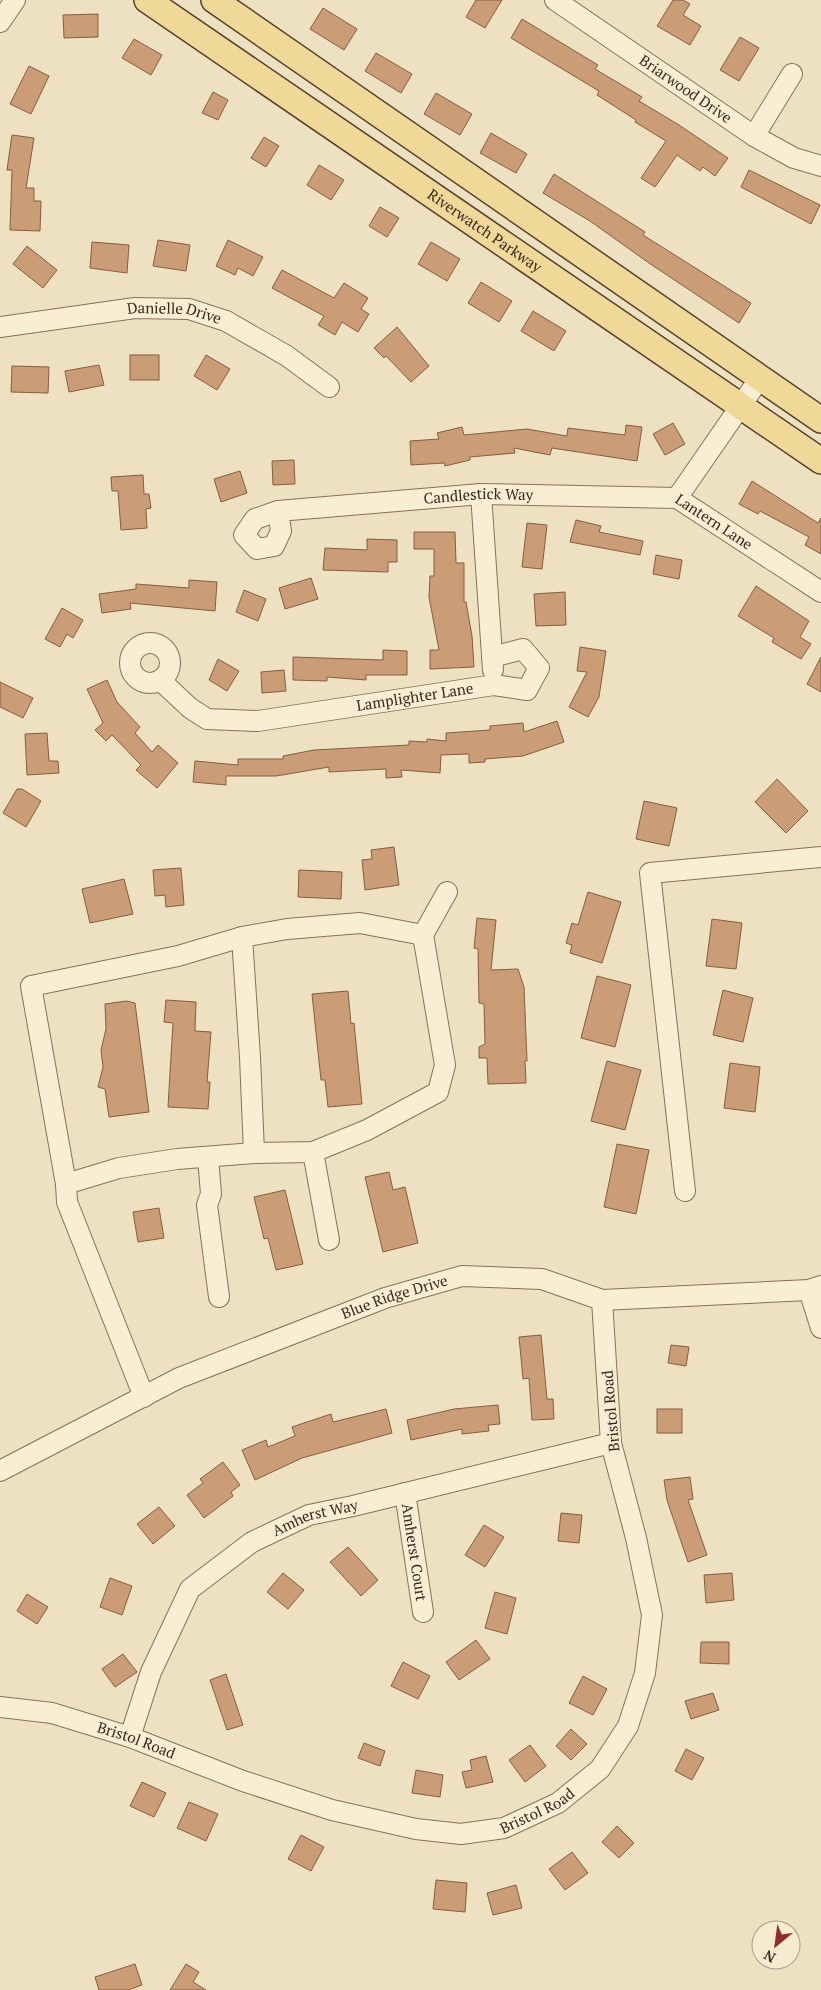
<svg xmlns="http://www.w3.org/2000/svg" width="821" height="1990" font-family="'PT Serif',serif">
	<rect width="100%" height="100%" fill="#ede1c1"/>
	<!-- building -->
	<g fill="#ca9d77" stroke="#855d3f">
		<path d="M476,0H502L485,28L466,17Z"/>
		<path d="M673,0H683L690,4L683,15L701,26L690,45L657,26Z"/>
		<path d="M323,8L357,29L344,50L310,29Z"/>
		<path d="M98,14V37L64,38L63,15Z"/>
		<path d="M522,19L598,65L595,69L642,97L639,101L679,125L728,158L715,176L703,167L700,171L677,155L655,187L641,178L666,141L635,122L636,120L597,95L599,91L511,38Z"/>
		<path d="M740,37L759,48L739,81L720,70Z"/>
		<path d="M134,39L162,55L151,75L122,58Z"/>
		<path d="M376,53L412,74L401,93L365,71Z"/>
		<path d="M29,66L49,76L31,114L10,104Z"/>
		<path d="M213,92L228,100L218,120L202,113Z"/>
		<path d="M436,93L472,114L460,135L424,114Z"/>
		<path d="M491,133L527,154L516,173L480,153Z"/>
		<path d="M12,135L34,138L26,188H34V201H41L40,231L10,230L12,170H7Z"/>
		<path d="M264,137L279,146L266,167L251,158Z"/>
		<path d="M319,165L344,180L331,200L307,185Z"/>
		<path d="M749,170L820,205L811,224L741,187Z"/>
		<path d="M554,174L645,232L643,235L751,303L739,323L649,263L590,221L543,193Z"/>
		<path d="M380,207L399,218L387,237L369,226Z"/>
		<path d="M158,240L190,245L186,271L153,266Z"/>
		<path d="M228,240L263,257L253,276L238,268L235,275L216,266Z"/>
		<path d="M92,242L129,245L127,273L90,268Z"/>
		<path d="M431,242L460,259L447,281L418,264Z"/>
		<path d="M27,246L57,270L43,288L13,264Z"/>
		<path d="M282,270L334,298L344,283L368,298L361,309L369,314L358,332L342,322L335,335L318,325L324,316L272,288Z"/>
		<path d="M481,282L512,301L499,322L468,303Z"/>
		<path d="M533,311L566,331L554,351L521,331Z"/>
		<path d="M397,327L429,366L411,382L386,356L384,358L374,348Z"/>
		<rect x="130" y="355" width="29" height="25"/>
		<path d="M206,355L230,369L217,390L194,376Z"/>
		<path d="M99,365L104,385L69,392L65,371Z"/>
		<path d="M12,366L49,367L48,393L11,392Z"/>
		<path d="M673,423L685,444L665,455L653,434Z"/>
		<path d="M626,425L642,427L637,461L552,448L550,455L514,448L515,453L470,457V460L445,466L444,463L411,465L410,441L439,439L437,433L462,427L464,435L527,429L567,436L568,428L625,435Z"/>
		<path d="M294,460L295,484L273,485L272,461Z"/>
		<path d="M240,471L247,493L221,502L214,479Z"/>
		<path d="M143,475L144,494H149L151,508L146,509L147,528L121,530L118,491H112L111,477Z"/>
		<path d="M752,481L818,523L821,518V554L805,545L809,537L760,511L758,514L739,504Z"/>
		<path d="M576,520L601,526L599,532L643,541L640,555L570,542Z"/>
		<path d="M527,523L547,525L542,569L522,567Z"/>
		<path d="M414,532H455L456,563H464V602H466L472,636L474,667L430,669V650H439L429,597L430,576H434V549H414Z"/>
		<path d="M367,539L397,540V562H388V572L323,570L325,548L367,550Z"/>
		<path d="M656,555L682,560L679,579L653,574Z"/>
		<path d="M311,578L318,599L285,609L279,588Z"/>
		<path d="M189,580L217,582L215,611L130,603L131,609L102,613L99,594L136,589V584L189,588Z"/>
		<path d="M756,586L809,621L800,637L811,644L801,659L772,642L774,638L738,616Z"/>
		<path d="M244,590L266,599L258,621L236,612Z"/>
		<path d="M565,592L566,625L536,626L534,594Z"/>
		<path d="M62,608L83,620L73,638L67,634L60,647L45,639Z"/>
		<path d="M580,647L606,651L599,697L588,717L569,707L587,672L577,671Z"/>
		<path d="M383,650L407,651V675H366V680L327,677V681L293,680V657L383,660Z"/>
		<path d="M821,657V692L807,684Z"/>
		<path d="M218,659L239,671L227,691L209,680Z"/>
		<path d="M284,670L286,691L262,693L261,672Z"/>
		<path d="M107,680L117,702L140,727L135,733L152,752L158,745L178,763L157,788L136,770L141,765L112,735L106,741L95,730L103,723L87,689Z"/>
		<path d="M0,682L33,698L23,718L0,707Z"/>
		<path d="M557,721L564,742L523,756L485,759V762L469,763V754L441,755L440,773L401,770L402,777L386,778V769L329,772V767L276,776H226V785L193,782L195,761L238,765V759H283V756L314,750L409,745V741L427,742V739L446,741V733L490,730V726L523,723L524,732Z"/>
		<path d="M47,733L49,761H58L59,773L27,775L25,734Z"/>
		<path d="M777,779L808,811L786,833L755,802Z"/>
		<path d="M17,789H22L41,801L26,827L3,813Z"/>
		<path d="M644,801L677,808L669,846L636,839Z"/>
		<path d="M394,847L399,885L365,890L362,860L372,859L371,850Z"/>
		<path d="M181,868L184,905L166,907L165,895L155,896L153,870Z"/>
		<path d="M299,870L342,872L341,899L298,897Z"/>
		<path d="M124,879L133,914L90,923L82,889Z"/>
		<path d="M588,892L621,902L602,963L570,953L572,945L566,943L572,923L578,925Z"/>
		<path d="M477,918L496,920L491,970L518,969L524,987L527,1061H525L526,1083L488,1084L487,1058H479V1047L485,1044L484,1004L479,1003L478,949L474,948Z"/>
		<path d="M712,919L742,923L736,969L706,966Z"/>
		<path d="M597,976L631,985L615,1047L581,1038Z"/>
		<path d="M723,990L753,998L743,1042L713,1035Z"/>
		<path d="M348,991L351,1024L354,1023L362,1104L328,1107L325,1080H321L312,994Z"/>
		<path d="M166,1000L196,1002L195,1031L211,1032L207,1082H210L208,1109L168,1107L173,1023L164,1022Z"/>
		<path d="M126,1001L135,1003L149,1112L109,1117L105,1089L98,1087L103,1067L101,1050L106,1029L105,1004Z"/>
		<path d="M607,1061L641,1070L625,1130L591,1121Z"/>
		<path d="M730,1063L760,1067L755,1112L724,1108Z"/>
		<path d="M617,1144L649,1150L636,1214L604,1207Z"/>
		<path d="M389,1172L393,1190L405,1187L418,1243L383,1252L365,1177Z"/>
		<path d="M285,1190L303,1264L276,1270L268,1238L264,1239L254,1197Z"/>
		<path d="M159,1208L164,1238L138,1242L133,1212Z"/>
		<path d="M541,1335L547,1399H553L554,1419L532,1420L529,1378L523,1379L519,1337Z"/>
		<path d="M671,1345L689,1347L686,1366L668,1363Z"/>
		<path d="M498,1405L500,1424L488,1425L489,1431L462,1434V1429L411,1440L407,1420L454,1409Z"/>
		<path d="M386,1409L392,1433L302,1458L255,1480L242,1450L266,1440L268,1447L295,1436L292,1427L331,1414L333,1422Z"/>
		<rect x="657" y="1409" width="25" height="24"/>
		<path d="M223,1462L240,1485L231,1492L233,1496L204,1518L187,1495L203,1483L200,1479Z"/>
		<path d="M690,1477L693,1499L688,1500L707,1555L688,1562L667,1500L664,1480Z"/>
		<path d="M159,1507L175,1526L153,1544L137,1524Z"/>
		<path d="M561,1513L582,1515L579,1543L558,1541Z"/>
		<path d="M484,1525L504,1537L485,1567L465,1555Z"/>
		<path d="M348,1547L378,1580L361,1596L330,1562Z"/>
		<path d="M283,1573L304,1590L288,1609L267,1592Z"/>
		<path d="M732,1573L734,1600L706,1603L704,1575Z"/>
		<path d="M110,1578L132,1586L122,1615L100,1607Z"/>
		<path d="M495,1592L516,1598L507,1634L485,1628Z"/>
		<path d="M27,1594L48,1607L37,1624L17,1611Z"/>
		<path d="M476,1640L490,1659L459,1680L446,1662Z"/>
		<path d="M701,1642H729V1664L700,1663Z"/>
		<path d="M123,1654L137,1672L115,1687L102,1669Z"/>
		<path d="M403,1662L430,1676L418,1699L391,1686Z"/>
		<path d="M226,1674L243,1725L227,1730L210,1680Z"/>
		<path d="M583,1676L607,1689L593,1715L569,1703Z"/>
		<path d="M713,1693L719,1710L691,1719L685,1701Z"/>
		<path d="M571,1729L587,1744L571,1760L556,1746Z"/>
		<path d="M364,1743L385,1751L380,1766L358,1758Z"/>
		<path d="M530,1745L546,1766L525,1782L509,1760Z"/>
		<path d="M686,1749L704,1758L692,1780L675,1771Z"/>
		<path d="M486,1756L493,1782L466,1788L462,1772L472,1770L470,1760Z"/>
		<path d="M416,1770L443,1775L440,1797L412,1793Z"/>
		<path d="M142,1782L166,1793L154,1817L130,1806Z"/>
		<path d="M189,1802L218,1814L206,1841L177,1828Z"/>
		<path d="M617,1826L634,1843L619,1858L602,1842Z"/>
		<path d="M301,1835L324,1847L311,1871L288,1859Z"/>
		<path d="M572,1852L588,1873L565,1890L549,1869Z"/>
		<path d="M436,1880L467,1883L465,1912L433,1909Z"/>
		<path d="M516,1885L522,1908L493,1915L487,1893Z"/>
		<path d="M135,1964L142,1985L128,1990H99L95,1977Z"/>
		<path d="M186,1964L199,1972L193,1982L206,1990H170Z"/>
	</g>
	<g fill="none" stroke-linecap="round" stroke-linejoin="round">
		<!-- minor casing -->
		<g stroke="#867259" stroke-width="22">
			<g id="minor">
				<path id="s1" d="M555,0L754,136L794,158L821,166"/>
				<path d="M0,22L15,0"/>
				<path d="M754,136L792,74"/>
				<path id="s2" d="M0,327L135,308L189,309L226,321L287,356L329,387"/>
				<path d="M481,494L493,670"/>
				<path id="s3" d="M677,498L821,592"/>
				<path d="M677,498L760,378"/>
				<path id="s4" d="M278,511L281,531L274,546L257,549L244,535L255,519L278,511L481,494L677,498"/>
				<circle cx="150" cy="663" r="20"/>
				<path id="s5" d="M160,680L190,708L207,719L258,721L494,685L527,690L539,668L523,649L492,657"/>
				<path d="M242,937L250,1057L254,1153"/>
				<path d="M313,1152L329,1240"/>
				<path d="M208,1157L211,1194L207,1205L219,1297"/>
				<path d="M66,1184L119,1168L177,1159L254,1153L313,1152L367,1130L438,1092L445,1065L423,935L447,892"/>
				<path d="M685,1191L650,873L821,857"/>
				<path d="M809,1290L821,1328"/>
				<path d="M144,1397L67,1202L66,1184L31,986L178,956L242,937L287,929L360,923L423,935"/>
				<path id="s6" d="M0,1471L179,1378L385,1298L462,1276L542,1279L602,1300L809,1290L821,1286"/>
				<path id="s7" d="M405,1493L423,1612"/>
				<path id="s8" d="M0,1707L52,1713L130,1737L243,1781L332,1810L416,1829L461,1834L504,1828L558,1803L600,1769L628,1726L645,1673L652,1615L636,1538L611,1443L602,1300"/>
				<path id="s9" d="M130,1737L151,1672L190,1589L252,1542L309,1515L353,1506L611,1443"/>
			</g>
		</g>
		<!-- major casing -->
		<g stroke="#54402d" stroke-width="28">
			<g id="major">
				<path id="s10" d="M147,0L821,461"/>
				<path d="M214,0L821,420"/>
			</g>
		</g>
		<!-- minor -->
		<use href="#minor" stroke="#f8eed4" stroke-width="20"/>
		<!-- major -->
		<use href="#major" stroke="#f0d899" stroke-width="25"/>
	</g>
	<g text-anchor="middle" stroke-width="4.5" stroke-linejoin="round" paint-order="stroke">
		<!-- street labels -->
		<g font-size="15" fill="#362a1d" stroke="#f5ebd0">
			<text dy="5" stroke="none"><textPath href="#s1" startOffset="158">Briarwood Drive</textPath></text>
			<text dy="5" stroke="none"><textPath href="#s10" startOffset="409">Riverwatch Parkway</textPath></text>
			<text dy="5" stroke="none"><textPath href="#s2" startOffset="176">Danielle Drive</textPath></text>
			<text dy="5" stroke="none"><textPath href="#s4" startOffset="318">Candlestick Way</textPath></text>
			<text dy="5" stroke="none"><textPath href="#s3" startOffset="44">Lantern Lane</textPath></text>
			<text dy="5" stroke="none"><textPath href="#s5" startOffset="271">Lamplighter Lane</textPath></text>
			<text dy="5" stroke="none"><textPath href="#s6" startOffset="432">Blue Ridge Drive</textPath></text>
			<text transform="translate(611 1411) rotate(-95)" y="5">Bristol Road</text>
			<text dy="5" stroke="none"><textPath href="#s9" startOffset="306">Amherst Way</textPath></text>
			<text dy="5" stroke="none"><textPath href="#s7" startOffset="60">Amherst Court</textPath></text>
			<text dy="5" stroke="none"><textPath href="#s8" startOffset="141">Bristol Road</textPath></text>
			<text dy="5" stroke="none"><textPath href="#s8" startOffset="561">Bristol Road</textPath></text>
		</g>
	</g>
	<!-- north arrow -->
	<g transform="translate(776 1945) rotate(209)"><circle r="24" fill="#f5ebd0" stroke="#a99e88"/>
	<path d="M0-4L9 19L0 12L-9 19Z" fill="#942d2a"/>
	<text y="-8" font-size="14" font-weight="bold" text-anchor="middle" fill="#362a1d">N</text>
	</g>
</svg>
